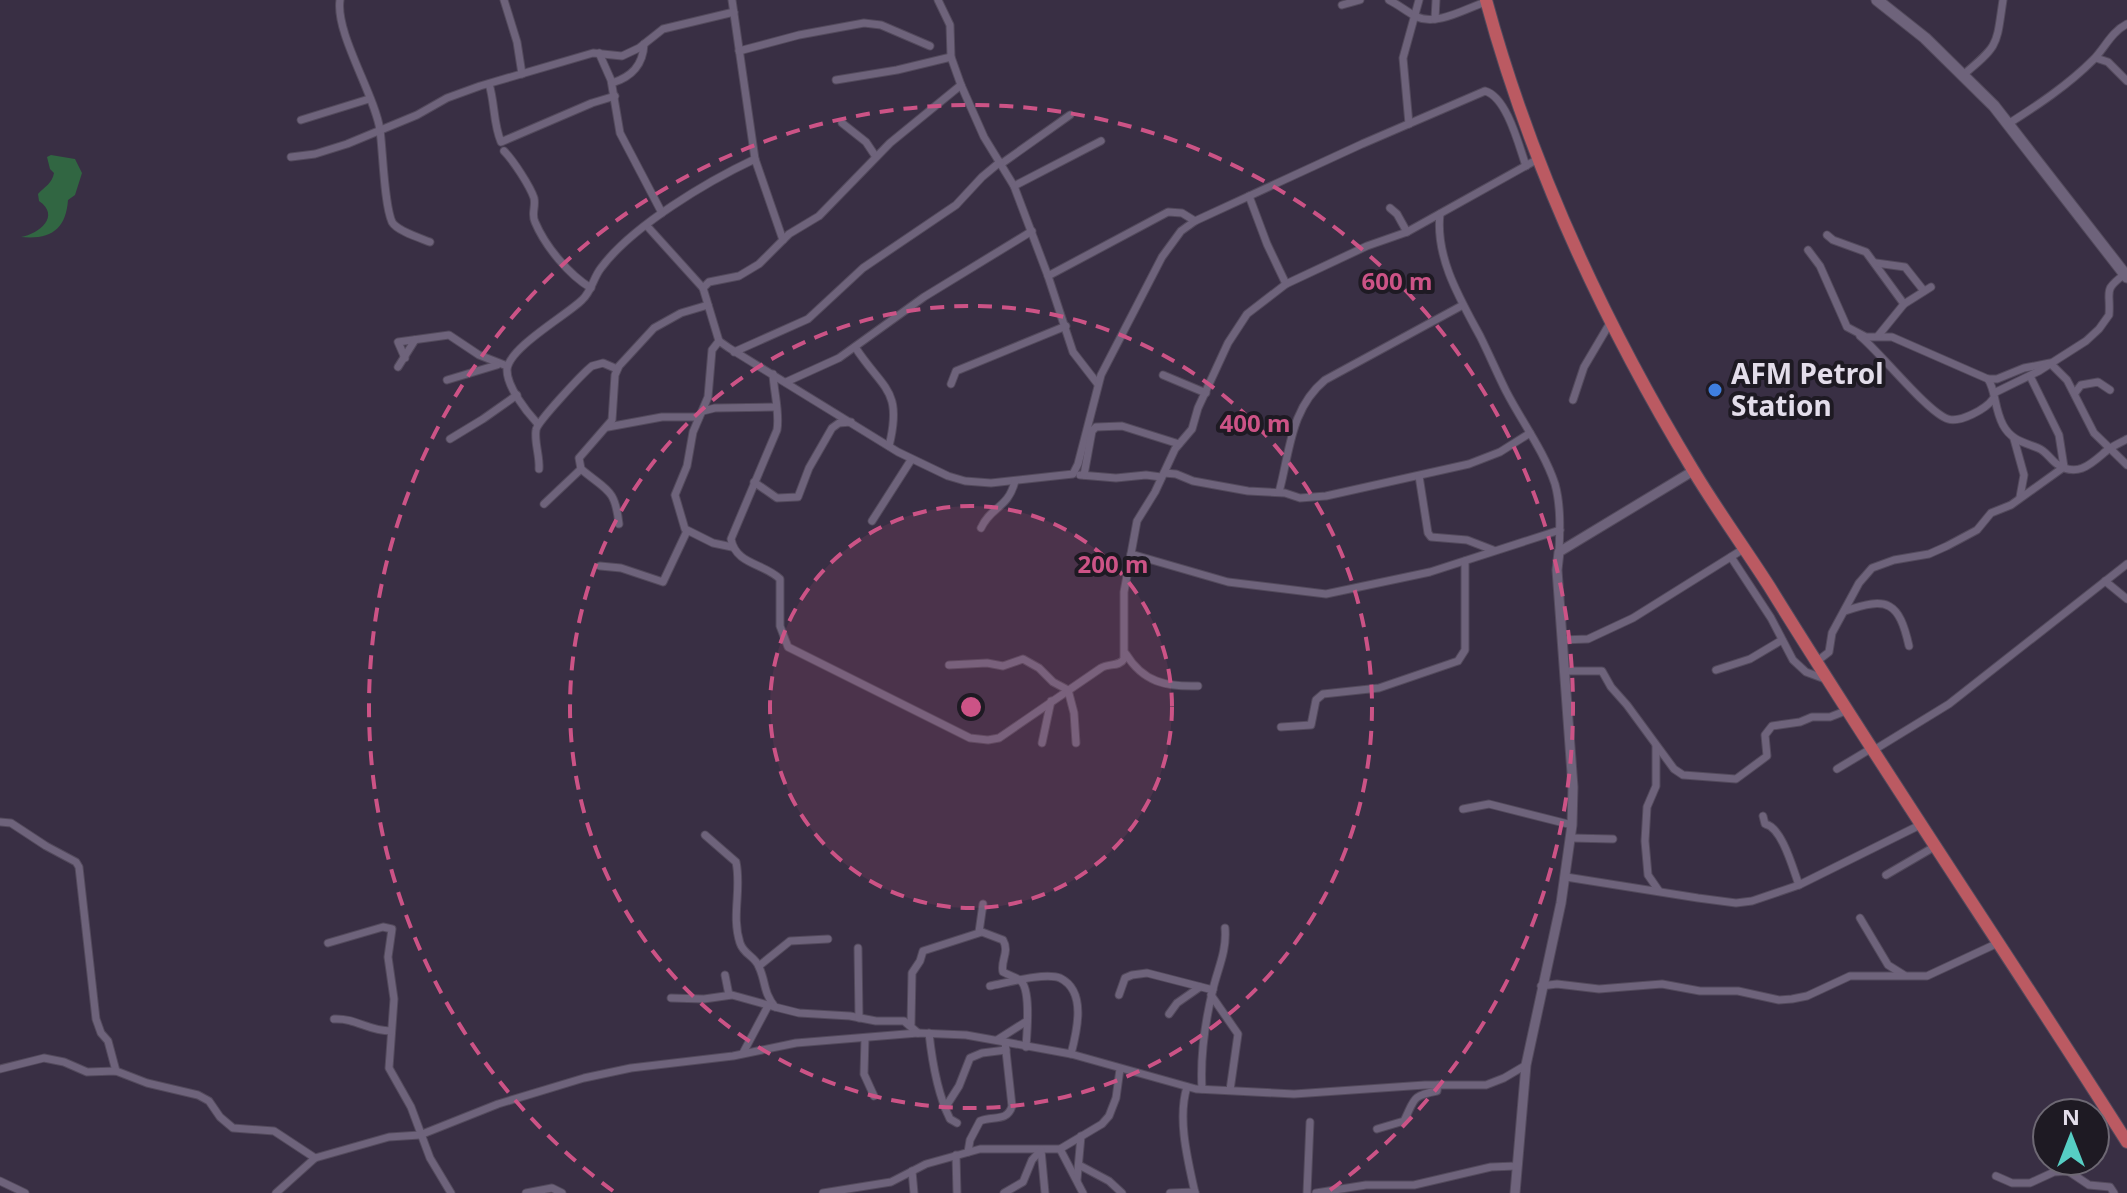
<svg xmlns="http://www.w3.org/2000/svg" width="2127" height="1193" font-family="'Noto Sans',sans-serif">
	<rect width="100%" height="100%" fill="#392f44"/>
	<!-- green -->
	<path fill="#316642" d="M51,155L75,159L82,173L75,195L68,200C66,229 51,240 21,237C39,234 61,216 39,201L38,194C45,186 52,184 54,173L50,169L47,157Z"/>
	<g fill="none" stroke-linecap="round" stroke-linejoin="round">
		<!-- minor casing -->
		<g stroke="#534a5c" stroke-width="9">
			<g id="minor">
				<path d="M340,0C335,33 375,95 380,130C383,152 384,204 392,222C397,231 420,238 430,242"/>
				<path d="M504,0L517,42L522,74"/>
				<path d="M732,0L755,159L783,240"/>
				<path d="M938,0L950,25L951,57L961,85L984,137L1014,186L1048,276L1073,352L1097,383"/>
				<path d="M1389,0C1399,5 1407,12 1417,17C1438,26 1466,8 1486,2"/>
				<path d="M1342,5L1360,0"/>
				<path d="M1435,19L1436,0"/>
				<path d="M739,51L799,35L864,23L881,25L930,46"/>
				<path d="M599,53L611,80L620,133L662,213"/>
				<path d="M2096,58L2108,62L2127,81"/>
				<path d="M1963,75C2000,44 1996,46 2003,0"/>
				<path d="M836,80L897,70L951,57"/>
				<path d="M612,83C631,77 643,66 644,44"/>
				<path d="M489,84C495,103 493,123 501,142L592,103L615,96"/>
				<path d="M301,120L369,99"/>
				<path d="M842,123L866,142L876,157"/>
				<path d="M1409,124L1403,58L1419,0"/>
				<path d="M2008,124C2038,105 2068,85 2093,60C2105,48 2111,32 2127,24"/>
				<path d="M504,151C513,160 530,186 534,198C536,207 531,214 535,222C545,246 569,275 591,288"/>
				<path d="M291,157L315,154L347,144L417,115L447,98L480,86L593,53L622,56L639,48L663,29L734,12"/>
				<path d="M1001,164L1070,115"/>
				<path d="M1014,186L1101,141"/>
				<path d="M1249,196L1267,244L1286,284"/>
				<path d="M1390,208L1397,214L1407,232"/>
				<path d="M1440,214C1435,257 1460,299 1480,336C1489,354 1497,373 1506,391C1522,422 1544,451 1555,484C1561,506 1560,530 1559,552"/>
				<path d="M647,226L703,288L719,341L729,348L898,452L948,476L965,481L991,483L1073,474L1078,464L1101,375L1162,257L1181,231L1195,221"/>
				<path d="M1827,235L1833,240L1866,252L1904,304"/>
				<path d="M1808,250L1820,266L1847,327L1866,337H1892L1988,379C1996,391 1994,408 2003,425C2011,440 2023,442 2038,448C2046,451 2050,459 2057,464C2077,478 2091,464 2105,452C2112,446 2120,443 2127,439"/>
				<path d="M1876,263L1905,267L1924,291"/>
				<path d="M1048,276L1168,212L1182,213L1195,221L1362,144L1485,91C1507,97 1519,146 1526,166"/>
				<path d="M703,288L709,282L739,276L759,264L789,234L819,216L890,143L961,85"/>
				<path d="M1860,336C1880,352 1928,413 1948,419C1960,423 1986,409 1993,399"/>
				<path d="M1878,336L1904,304L1931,287"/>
				<path d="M719,341L712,350L708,397L693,432L687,466L675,495L685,529L713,543L732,547"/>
				<path d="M855,347C883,390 903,389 889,446"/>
				<path d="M734,352L808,319L863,268L956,205L982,177L1000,162"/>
				<path d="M405,358L398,342L449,335L479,355L507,366"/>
				<path d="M398,367L415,340"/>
				<path d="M773,374C774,393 780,413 777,430L731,539C736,565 764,563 780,579V626L788,647L970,738L988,740L999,738L1101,668C1109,663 1119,667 1124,659V592L1137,521L1155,492L1175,449L1192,429L1198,408L1228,343L1247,314L1286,284L1367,246L1407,232L1538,159"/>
				<path d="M1163,375L1206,393"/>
				<path d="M1988,379H1997L2024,368L2050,363L2067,380L2094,433L2127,465"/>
				<path d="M447,380L497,365"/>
				<path d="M786,382L839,358L924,297L1032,231"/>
				<path d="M951,384L956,371L961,369L1066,326"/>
				<path d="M1994,393L2039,371L2086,341L2099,329L2109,315C2111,290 2102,291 2125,274"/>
				<path d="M2075,393L2081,385L2098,382L2110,390"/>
				<path d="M1573,400L1584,367L1610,323"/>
				<path d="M703,411L715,408L776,407"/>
				<path d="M537,423C526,411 507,387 507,370C508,348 567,315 582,300C592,291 593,278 601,268C632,226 708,181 755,159"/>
				<path d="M608,427L662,417H699"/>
				<path d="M450,439L483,419L517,395"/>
				<path d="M2014,439L2024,475L2020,497"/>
				<path d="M539,469C540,456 534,442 536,430C537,422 583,373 592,366L603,363L617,369"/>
				<path d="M1164,473L1176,474L1193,481L1248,491L1285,493L1300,498L1326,496L1469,464L1500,452L1530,433"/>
				<path d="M1080,475L1116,478L1146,475L1161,477"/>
				<path d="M1084,475L1092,431L1096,427L1122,426L1179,444"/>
				<path d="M1419,476L1428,533L1431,537L1467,540L1493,550"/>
				<path d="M754,482L777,498L798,497L809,468L832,428L839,423L851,422"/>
				<path d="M1279,492C1290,452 1290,409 1325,380L1463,305"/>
				<path d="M544,504L581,469"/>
				<path d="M872,521L911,460"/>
				<path d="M619,524C615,488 607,491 581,469L579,458L612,420L615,375L619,366L654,328L681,313L708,305"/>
				<path d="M981,528C991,506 1008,509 1015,481"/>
				<path d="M1131,554L1228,582L1326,594L1430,572L1560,530"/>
				<path d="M1731,557L1771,618L1793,660L1806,672L1825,679"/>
				<path d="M600,566L621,568L663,582L687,531"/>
				<path d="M2105,581L2127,599"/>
				<path d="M1845,611C1888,596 1899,602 1909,646"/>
				<path d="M1562,640L1588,639L1633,618L1745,548"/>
				<path d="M1126,654C1143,682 1166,687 1198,686"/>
				<path d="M1816,662L1829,652L1832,633L1859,583L1872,568L1894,560L1929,554L1947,546L1977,530L1991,513L2011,505L2064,467L2059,435L2030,376"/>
				<path d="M949,665L987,663L1003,666L1023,659L1039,668L1053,682L1068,690L1074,713L1076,743"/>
				<path d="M1716,670L1750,659L1782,640"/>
				<path d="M1565,671H1602L1611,687L1627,705L1674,769L1683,775L1736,779L1767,756L1765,735L1772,726L1800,722L1812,717H1830L1848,710"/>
				<path d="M1281,727L1311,725L1316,700L1323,694L1379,688L1458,661L1465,650V561"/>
				<path d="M1042,743L1051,701"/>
				<path d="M1656,746V786L1647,807L1645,841L1648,875L1659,891"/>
				<path d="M1874,750L1949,704L2127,564"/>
				<path d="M1837,769L1872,748"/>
				<path d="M1463,809L1489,804L1572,825"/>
				<path d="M1763,816L1765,824C1782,827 1793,869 1799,885"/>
				<path d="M0,822L11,823L46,846L76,862L79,867L96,1019L101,1033L108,1041L116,1071"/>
				<path d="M705,835L736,862C742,890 731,915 740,943C744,955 755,956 759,967C766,982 763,992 775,1007L799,1013L850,1016L876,1021H904L918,1033"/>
				<path d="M1571,838L1613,839"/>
				<path d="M1886,875L1934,847"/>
				<path d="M1566,877L1698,898L1736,903L1752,901L1799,885L1920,825"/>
				<path d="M1860,918L1888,965L1904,975"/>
				<path d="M979,932L983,904"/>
				<path d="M328,943L383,927L392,929L388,957L394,999L389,1068L411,1107L430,1158L451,1193"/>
				<path d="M858,948L859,1018"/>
				<path d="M759,966L790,941L828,939"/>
				<path d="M725,975L729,995"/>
				<path d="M990,986C1006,983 1045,972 1060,978C1087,991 1077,1031 1071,1054"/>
				<path d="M1541,986L1557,984L1599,989L1662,984L1700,991H1738L1779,1000L1792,999L1807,996L1850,976H1927L1998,943"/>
				<path d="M1119,995L1125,978L1132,975L1147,973L1213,990"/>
				<path d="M1211,995L1238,1034L1230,1090"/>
				<path d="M671,998L704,999L732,995L775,1007"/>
				<path d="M1169,1014L1177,1003L1200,987"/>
				<path d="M334,1019C357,1018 367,1031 391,1031"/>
				<path d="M911,1024L912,973L920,961L923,951L982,932L1003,940C1010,952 1000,961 1003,972C1008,975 1016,977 1021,981C1031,991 1027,1032 1026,1047"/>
				<path d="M929,1033C932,1061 937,1093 950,1119L957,1123"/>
				<path d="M865,1038L864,1074L874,1096"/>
				<path d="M997,1040L1027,1021"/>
				<path d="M743,1053L768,1006"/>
				<path d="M0,1069L44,1058L64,1062L87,1072L116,1071L147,1083L198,1095L209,1101L220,1117L233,1128L274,1131L315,1158"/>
				<path d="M1187,1087C1177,1119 1188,1161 1195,1193"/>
				<path d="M1202,1089C1200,1055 1205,1022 1213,989C1218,968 1227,951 1225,928"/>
				<path d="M945,1108L959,1086L970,1058L982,1053L1006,1050"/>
				<path d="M1377,1129L1404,1121C1415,1099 1411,1096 1437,1091L1438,1085"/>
				<path d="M1060,1149L1083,1193"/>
				<path d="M1041,1150L1045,1193"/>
				<path d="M968,1152L970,1140L980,1121C992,1115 1007,1123 1012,1106L1005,1042"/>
				<path d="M956,1155L957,1193"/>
				<path d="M1079,1165L1109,1181L1122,1193"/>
				<path d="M912,1171L914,1193"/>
				<path d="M1996,1176L2012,1183H2030L2054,1172L2068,1171L2089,1185L2110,1187L2114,1193"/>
				<path d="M1077,1180L1081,1136"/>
				<path d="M0,1181L25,1193"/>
				<path d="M276,1193L315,1158L389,1137L420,1135L498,1104L584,1078L631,1068L733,1056L796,1043L918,1033L966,1035L1071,1054L1196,1089L1294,1094L1425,1085H1486L1504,1078L1526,1065"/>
				<path d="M526,1193L552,1188L562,1193"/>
				<path d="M823,1193L891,1182L926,1164L980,1149H1060L1102,1124L1109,1116L1116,1098L1120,1069"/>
				<path d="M1004,1193L1023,1182L1032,1160L1041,1150"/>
				<path d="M1170,1193L1195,1192"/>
				<path d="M1307,1193L1310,1122"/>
				<path d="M1316,1193L1366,1185H1414L1491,1167L1516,1166"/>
			</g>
		</g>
		<!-- tertiary casing -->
		<g stroke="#534a5c" stroke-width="11">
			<path id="tertiary" d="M1515,1193L1526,1065L1561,903L1572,825L1573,787L1557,570L1559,552L1693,471"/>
		</g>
		<!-- secondary casing -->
		<g stroke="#534a5c" stroke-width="13">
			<path id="secondary" d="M1877,0L1925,38L1994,106L2127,277"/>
		</g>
		<!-- trunk casing -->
		<g stroke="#534a5c" stroke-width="14">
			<path id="trunk" d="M1486,0C1531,166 1604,323 1693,470C1717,510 1744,547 1769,586C1885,774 2009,956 2127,1142"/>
		</g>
		<!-- minor -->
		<use href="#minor" stroke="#6e637b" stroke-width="7"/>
		<!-- tertiary -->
		<use href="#tertiary" stroke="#6e637b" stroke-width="9"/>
		<!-- secondary -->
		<use href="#secondary" stroke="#6e637b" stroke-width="11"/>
		<!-- trunk -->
		<use href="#trunk" stroke="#bb5a62" stroke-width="12"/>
	</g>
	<!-- distance rings -->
	<circle cx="971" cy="707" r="201" fill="#cc5386" fill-opacity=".12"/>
	<g fill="none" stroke="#cc5386" stroke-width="4" stroke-dasharray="14 10">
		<circle cx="971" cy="707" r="201"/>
		<circle cx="971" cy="707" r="401"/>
		<path d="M613 1191A602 602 0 1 1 1329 1191"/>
	</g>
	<!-- markers -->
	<circle fill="#3f7fe0" stroke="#1e1a23" stroke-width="3" cx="1715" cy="390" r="8"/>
	<g text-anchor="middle" stroke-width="8" stroke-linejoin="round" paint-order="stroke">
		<!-- poi labels -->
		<g font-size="28" font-weight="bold" fill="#e3ddea" stroke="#1e1a23" text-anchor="start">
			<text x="1731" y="384">AFM Petrol<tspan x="1731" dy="32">Station</tspan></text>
		</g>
	</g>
	<circle cx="971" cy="707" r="12" fill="#cc5386" stroke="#1e1a23" stroke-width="4"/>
	<g font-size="24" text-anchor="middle" font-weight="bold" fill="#cc5386" stroke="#1e1a23" stroke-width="8" stroke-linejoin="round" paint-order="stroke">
		<text x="1397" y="290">600 m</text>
		<text x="1255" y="432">400 m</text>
		<text x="1113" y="573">200 m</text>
	</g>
	<!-- north arrow -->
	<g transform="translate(2071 1137)"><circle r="38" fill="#1e1a23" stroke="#6d6873" stroke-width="2"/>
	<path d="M0-6L14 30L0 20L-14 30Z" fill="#56cec4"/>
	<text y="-12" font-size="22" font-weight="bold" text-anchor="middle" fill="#e3ddea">N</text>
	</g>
</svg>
